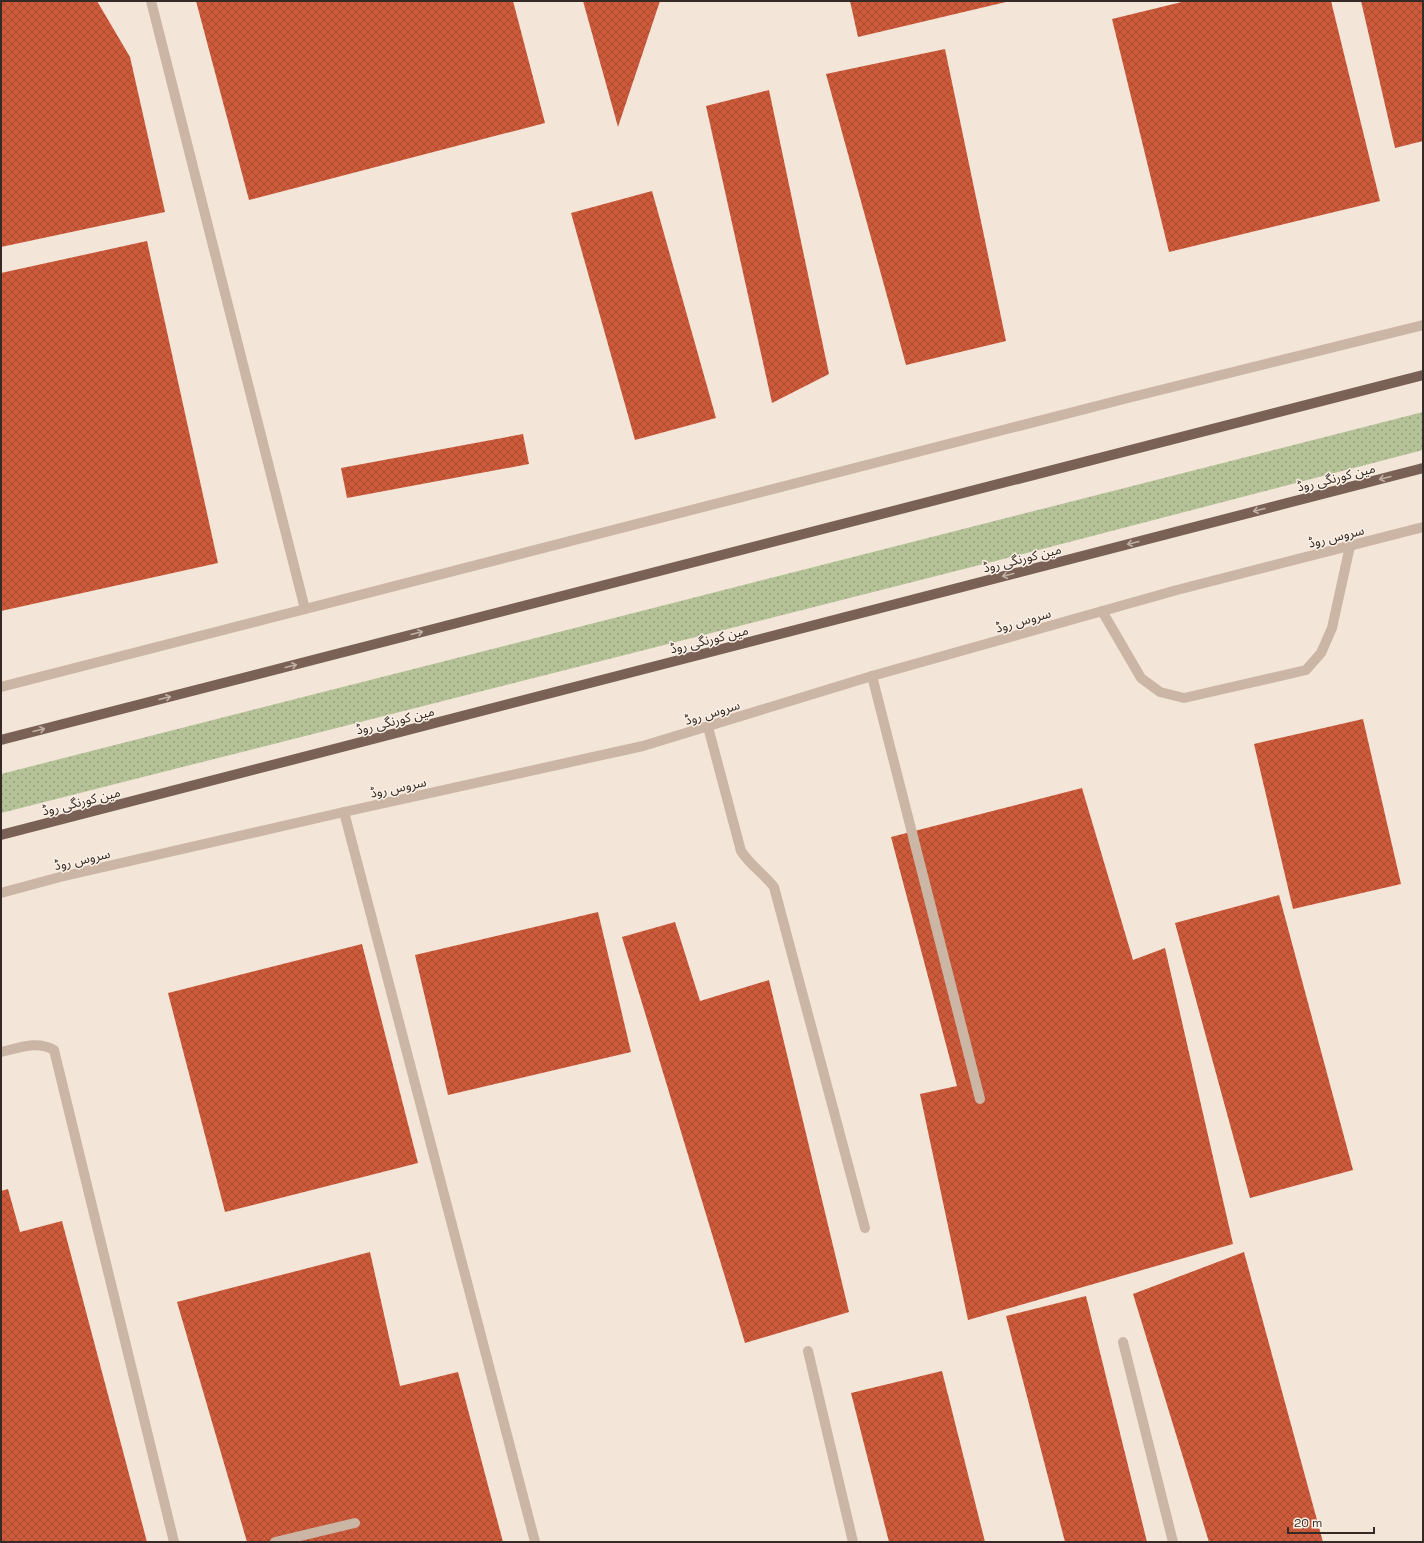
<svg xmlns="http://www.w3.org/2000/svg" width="1424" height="1543" font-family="'Space Grotesk','Noto Sans Arabic',sans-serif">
	<defs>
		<pattern id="grass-dots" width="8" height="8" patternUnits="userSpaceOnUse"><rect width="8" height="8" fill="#b5c297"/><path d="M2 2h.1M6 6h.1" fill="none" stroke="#949e7b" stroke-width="1.8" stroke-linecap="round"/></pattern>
		<pattern id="building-cross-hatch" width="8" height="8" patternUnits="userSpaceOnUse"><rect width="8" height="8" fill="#cd5b3b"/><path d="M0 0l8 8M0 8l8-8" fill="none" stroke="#a74b31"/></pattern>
	</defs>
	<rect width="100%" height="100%" fill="#f3e5d8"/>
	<!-- grass -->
	<path fill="url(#grass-dots)" d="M1423,412V450L1023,554L1,813V774Z"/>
	<!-- building -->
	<g fill="url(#building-cross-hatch)">
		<path d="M1,1H97L130,57L165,212L1,247Z"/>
		<path d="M196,1H513L545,123L249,200Z"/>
		<path d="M583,1H660L618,127Z"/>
		<path d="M850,1H1006V2L858,37Z"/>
		<path d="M1186,1H1331L1380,201L1169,252L1112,19Z"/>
		<path d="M1361,1H1423V141L1395,148Z"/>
		<path d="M945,49L1006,341L906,365L826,74Z"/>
		<path d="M769,90L829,374L772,403L706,106Z"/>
		<path d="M652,191L716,418L635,440L571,213Z"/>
		<path d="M147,241L218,563L1,611V273Z"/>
		<path d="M523,434L529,464L347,498L341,468Z"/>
		<path d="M1363,719L1401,884L1293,909L1254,744Z"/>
		<path d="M1082,788L1133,960L1165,948L1233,1244L968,1320L920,1094L957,1086L891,837Z"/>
		<path d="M1279,895L1353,1170L1250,1198L1175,923Z"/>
		<path d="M598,912L631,1052L448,1095L415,955Z"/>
		<path d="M675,922L700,1001L769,980L849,1312L745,1343L622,937Z"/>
		<path d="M362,944L418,1163L225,1212L168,993Z"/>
		<path d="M8,1189L20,1232L62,1221L147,1542H1V1191Z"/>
		<path d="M370,1252L400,1386L458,1372L503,1542H247L177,1302Z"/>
		<path d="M1244,1252L1323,1542H1209L1133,1294Z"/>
		<path d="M1086,1296L1147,1542H1065L1006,1316Z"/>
		<path d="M942,1371L985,1542H889L851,1393Z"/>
	</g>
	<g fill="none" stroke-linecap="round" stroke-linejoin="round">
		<!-- minor -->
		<g stroke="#cbb5a4" stroke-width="10">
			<path d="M151,1L305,609"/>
			<path d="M1102,611L1141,678L1160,692L1184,698L1306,670L1321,653L1332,628L1350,546"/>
			<path d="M872,676L980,1099"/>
			<path d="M1,687L1128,398L1423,325"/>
			<path d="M708,727L741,851C750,865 764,874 774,887L865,1228"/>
			<path d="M344,812L535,1542"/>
			<path d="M1,893L60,877L344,812L643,746L872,676L1177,590L1423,527"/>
			<path d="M1,1052C19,1048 37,1040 54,1050L174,1542"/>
			<path d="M1123,1342L1173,1542"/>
			<path d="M808,1351L853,1542"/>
			<path d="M275,1542L355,1523"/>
		</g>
		<!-- major -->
		<g stroke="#796156" stroke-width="10">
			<path d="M1,740L1423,375"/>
			<path d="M1,835L1423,468"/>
		</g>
	</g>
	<!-- one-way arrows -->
	<defs><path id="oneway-shaft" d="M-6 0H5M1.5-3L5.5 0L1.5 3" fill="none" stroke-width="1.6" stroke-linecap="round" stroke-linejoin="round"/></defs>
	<g stroke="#c0b0a5">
		<use href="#oneway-shaft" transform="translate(1385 478) rotate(166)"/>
		<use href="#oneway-shaft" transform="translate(1259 510) rotate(166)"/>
		<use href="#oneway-shaft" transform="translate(1133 543) rotate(166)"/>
		<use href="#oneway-shaft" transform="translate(1008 575) rotate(166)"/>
		<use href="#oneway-shaft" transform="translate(417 633) rotate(-14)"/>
		<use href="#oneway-shaft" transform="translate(291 666) rotate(-14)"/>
		<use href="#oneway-shaft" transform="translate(165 698) rotate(-14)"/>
		<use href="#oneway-shaft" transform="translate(39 730) rotate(-14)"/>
	</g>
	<g text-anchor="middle" stroke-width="3" stroke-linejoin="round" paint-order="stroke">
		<!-- street labels -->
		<g font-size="13" fill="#362a26" stroke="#faf0e5">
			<text transform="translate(1336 477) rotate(-14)" y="5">مین کورنگی روڈ</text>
			<text transform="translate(1336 536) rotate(-14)" y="5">سروس روڈ</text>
			<text transform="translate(1022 558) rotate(-14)" y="5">مین کورنگی روڈ</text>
			<text transform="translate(1023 620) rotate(-16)" y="5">سروس روڈ</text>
			<text transform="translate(709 639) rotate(-14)" y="5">مین کورنگی روڈ</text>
			<text transform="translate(712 712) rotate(-17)" y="5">سروس روڈ</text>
			<text transform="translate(395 720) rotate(-14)" y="5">مین کورنگی روڈ</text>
			<text transform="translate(398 787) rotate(-12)" y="5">سروس روڈ</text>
			<text transform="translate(81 801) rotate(-14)" y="5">مین کورنگی روڈ</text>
			<text transform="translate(82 859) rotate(-13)" y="5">سروس روڈ</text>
		</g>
	</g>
	<!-- border -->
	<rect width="1424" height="1543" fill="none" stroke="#362a26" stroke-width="4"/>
	<!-- scale -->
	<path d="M1288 1527v6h86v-6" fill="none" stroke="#362a26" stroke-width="2"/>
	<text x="1294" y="1527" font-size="12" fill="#362a26" stroke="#faf0e5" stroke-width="3" paint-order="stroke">20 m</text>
</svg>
